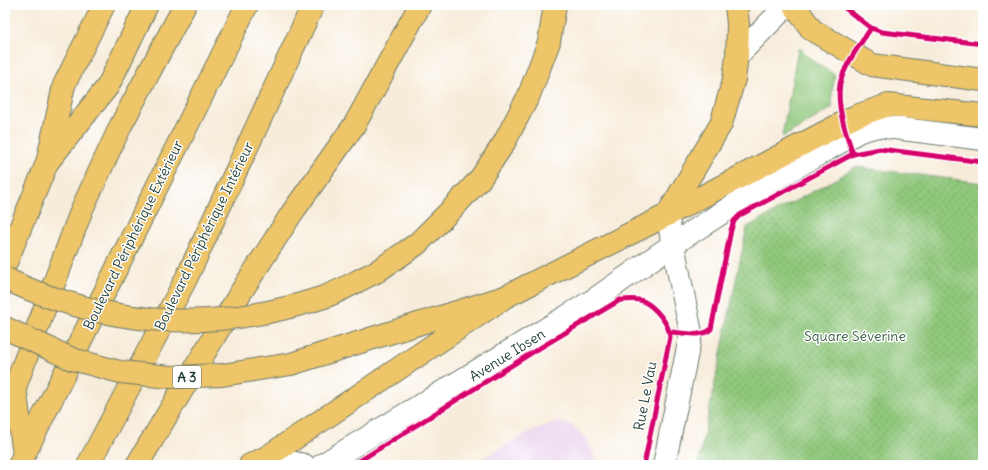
<svg xmlns="http://www.w3.org/2000/svg" width="988" height="470" font-family="Delius,sans-serif">
	<defs>
		<pattern id="park-dots" width="8" height="8" patternUnits="userSpaceOnUse"><rect width="8" height="8" fill="#90c87b"/><path d="M2 2h.1M6 6h.1" fill="none" stroke="#75a466" stroke-width="1.8" stroke-linecap="round"/></pattern>
	</defs>
	<rect width="100%" height="100%" fill="#fff"/>
	<filter id="ink" filterUnits="userSpaceOnUse"><feTurbulence type="fractalNoise" baseFrequency=".025" numOctaves="2"/><feDisplacementMap in="SourceGraphic" scale="8" xChannelSelector="R" yChannelSelector="G"/><feConvolveMatrix kernelMatrix="1 2 1 2 8 2 1 2 1" color-interpolation-filters="sRGB"/></filter>
	<filter id="wash" filterUnits="userSpaceOnUse"><feTurbulence type="fractalNoise" baseFrequency=".012" numOctaves="4" result="noise"/><feDisplacementMap in="SourceGraphic" scale="16" xChannelSelector="R" yChannelSelector="G"/><feGaussianBlur stdDeviation="0.9" result="paint"/><feColorMatrix in="noise" values="0 0 0 0 0 0 0 0 0 0 0 0 0 0 0 0 0 1.4 0 .05"/><feComposite in="paint" operator="in"/></filter>
	<g filter="url(#wash)">
		<rect width="100%" height="100%" fill="#f7ecda"/>
		<!-- built -->
		<path fill="#ead1ed" d="M559,422L571,425L587,439L595,459L619,465H472L527,433Z"/>
		<!-- green -->
		<path fill="#90c87b" stroke="#588258" d="M798,49H801L814,62L835,75L832,92V108L785,136H782Z"/>
		<!-- park -->
		<path fill="url(#park-dots)" stroke="#588258" d="M855,167L983,183V465H698L747,227L838,178Z"/>
	</g>
	<g filter="url(#ink)">
		<g fill="none" stroke-linecap="round" stroke-linejoin="round">
			<!-- minor casing -->
			<g stroke="#6b7a6e" stroke-width="24">
				<g id="minor">
					<path d="M737,56L787,5"/>
					<path d="M267,457L304,465"/>
					<path d="M322,465L592,301L672,245L768,183L860,131L878,126L983,139"/>
					<path d="M664,465L691,333L667,215"/>
				</g>
			</g>
			<!-- major casing -->
			<g stroke="#6b7a6e" stroke-width="24">
				<g id="major">
					<path d="M794,5L812,30L872,65L983,80"/>
					<path d="M667,215L721,124L734,79L737,56L738,24L736,5"/>
					<path d="M5,265L47,163L108,86L147,5"/>
					<path d="M250,465L267,457L505,297L667,215L856,116L888,105L983,115"/>
				</g>
			</g>
			<!-- highway casing -->
			<g stroke="#6b7a6e" stroke-width="24">
				<g id="highway">
					<path d="M47,163L64,85L104,5"/>
					<path d="M376,272L417,244L455,206L480,179L504,143L529,95L549,42L555,5"/>
					<path d="M373,338L505,297"/>
					<path d="M24,455L15,387L82,209L121,125L185,5"/>
					<path d="M19,465L247,5"/>
					<path d="M88,465L186,279L313,5"/>
					<path d="M137,465L241,292L292,213L355,124L420,5"/>
					<path d="M262,465L267,457"/>
				</g>
			</g>
			<!-- minor -->
			<use href="#minor" stroke="#fff" stroke-width="22"/>
			<!-- major -->
			<use href="#major" stroke="#eec569" stroke-width="22"/>
			<!-- highway -->
			<use href="#highway" stroke="#eec569" stroke-width="22"/>
			<!-- highway-bridge casing -->
			<g stroke="#6b7a6e" stroke-width="24" stroke-linecap="butt">
				<g id="highway-bridge">
					<path d="M5,278C21,287 38,293 56,299C144,329 232,327 321,298C340,292 358,280 376,272"/>
					<path d="M5,328L72,359L120,372L170,377L222,375L291,364L373,338"/>
				</g>
			</g>
			<!-- highway-bridge -->
			<use href="#highway-bridge" stroke="#eec569" stroke-width="22"/>
			<!-- cycleway casing -->
			<g stroke="#fff" stroke-width="8">
				<g id="cycleway">
					<path d="M841,5L871,28L882,32L983,44"/>
					<path d="M853,154C846,133 836,106 840,84C844,65 860,45 871,28"/>
					<path d="M669,332C681,332 702,338 711,329L731,230L734,221L740,215L853,154L880,149L983,162"/>
					<path d="M353,465L533,352L620,300C628,300 636,298 643,301C655,307 669,323 670,337L644,465"/>
				</g>
			</g>
			<!-- cycleway -->
			<use href="#cycleway" stroke="#d6006c" stroke-width="5"/>
		</g>
	</g>
	<g text-anchor="middle" stroke-width="3" stroke-linejoin="round" paint-order="stroke">
		<!-- shield labels -->
		<rect fill="#fff" stroke="#627771" stroke-width="1" x="173" y="366" width="28" height="22" rx="3"/>
		<g font-size="13" font-weight="bold" fill="#1f3d34">
			<text x="187" y="382">A 3</text>
		</g>
		<!-- street labels -->
		<g font-size="14" fill="#1f3d34" stroke="#fff">
			<text transform="translate(133 235) rotate(-64)" y="5">Boulevard Périphérique Extérieur</text>
			<text transform="translate(204 236) rotate(-64)" y="5">Boulevard Périphérique Intérieur</text>
			<text transform="translate(507 355) rotate(-32)" y="5">Avenue Ibsen</text>
			<text transform="translate(645 396) rotate(-79)" y="5">Rue Le Vau</text>
		</g>
		<!-- park labels -->
		<g font-size="14" fill="#3b6046" stroke="#fff">
			<text x="855" y="341">Square Séverine</text>
		</g>
	</g>
	<!-- margin -->
	<rect width="988" height="470" fill="none" stroke="#fff" stroke-width="20"/>
</svg>
